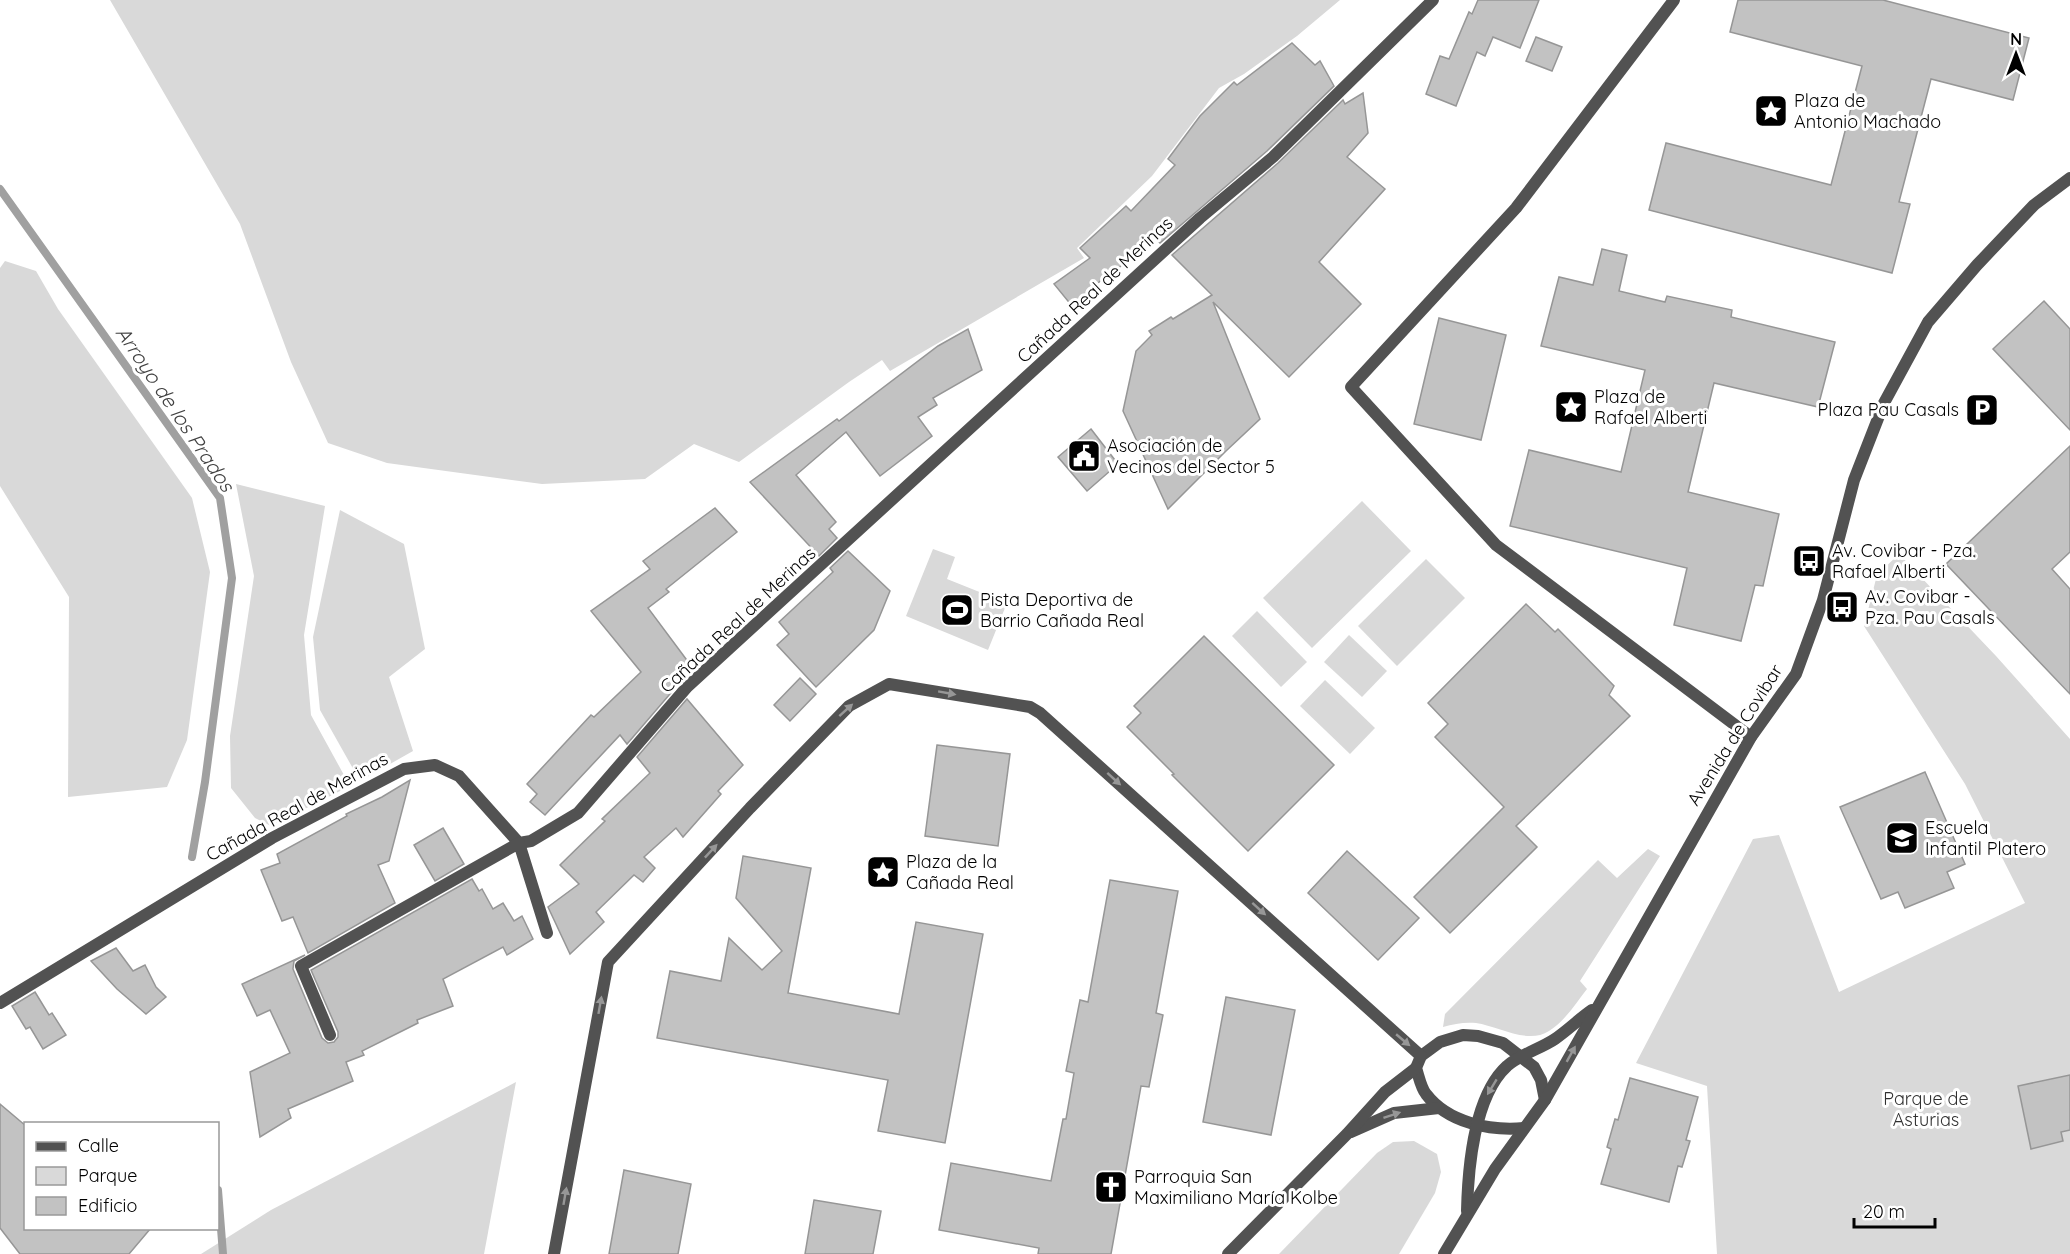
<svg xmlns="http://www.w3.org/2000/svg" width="2070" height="1254" font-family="Quicksand,sans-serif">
	<rect width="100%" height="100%" fill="#fff"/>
	<!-- green -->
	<g fill="#d9d9d9">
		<path d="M110,0H1340L1297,36L1244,74L1219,88L1152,176L1077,248L1084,258L890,371L882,360L849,382L739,462L694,444L645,479L542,484L387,463L328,443L291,362L240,224Z"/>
		<path d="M5,261L36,271L58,309L192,498L210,572L187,740L167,787L68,797L69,597L0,486V268Z"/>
		<path d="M236,484L325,506L304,635L311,715L350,786L271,826L255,818L231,788L230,736L254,576Z"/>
		<path d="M1362,501L1411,551L1312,648L1263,598Z"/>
		<path d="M340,510L404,544L425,649L389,677L413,751L360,781L320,710L313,637Z"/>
		<path d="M933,549L955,557L947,579L1007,603L988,650L906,616Z"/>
		<path d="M1899,554L1996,656L2070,739V1254H1717L1707,1086L1636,1063L1753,839L1779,835L1839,992L2025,903L1965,784L1864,626L1877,575Z"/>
		<path d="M1426,559L1465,598L1397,666L1358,626Z"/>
		<path d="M1257,611L1307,662L1281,687L1232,636Z"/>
		<path d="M1349,635L1387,671L1362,697L1324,662Z"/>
		<path d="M1325,680L1375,728L1350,754L1300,706Z"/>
		<path d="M1648,849L1660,856L1580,981L1587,989C1576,1003 1565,1021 1549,1031C1528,1045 1498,1026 1476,1023C1464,1022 1454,1024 1443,1027L1445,1014L1598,860L1617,878Z"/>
		<path d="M516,1082L484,1254H201L271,1210Z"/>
		<path d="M1414,1141L1437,1154L1441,1172L1435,1193L1399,1254H1279L1377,1153L1393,1142Z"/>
	</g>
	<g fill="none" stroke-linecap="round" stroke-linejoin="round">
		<!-- stream -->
		<g stroke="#a0a0a0" stroke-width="8">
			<path d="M0,189L220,498L232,578L205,782L192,857"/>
			<path d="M218,1190L223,1254"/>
		</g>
	</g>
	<!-- building -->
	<g fill="#c2c2c2" stroke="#969696" stroke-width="1.5">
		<path d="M1478,0H1539L1520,48L1493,37L1485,56L1477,52L1456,106L1426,94L1440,56L1449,59L1469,12L1472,14Z"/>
		<path d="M1738,0H1883L2029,38L2013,100L1931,79L1899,202L1910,204L1892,273L1649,210L1666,143L1831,185L1862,66L1730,32Z"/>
		<path d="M1536,37L1562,47L1552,71L1526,61Z"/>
		<path d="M1292,43L1315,65L1320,61L1334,86L1267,151L1160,243L1153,236L1108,278L1106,276L1072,306L1054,284L1090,258L1080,248L1126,206L1131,211L1175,165L1168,159L1200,116L1234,82L1237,85Z"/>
		<path d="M1363,93L1368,133L1347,157L1385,189L1319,262L1361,304L1289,377L1213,302L1260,419L1226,451L1168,509L1123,411L1136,351L1152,335L1149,331L1171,317L1173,319L1212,295L1172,255L1278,163L1343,100L1345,104Z"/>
		<path d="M1602,249L1627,255L1619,291L1665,302L1667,296L1732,310L1731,317L1835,342L1818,407L1714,383L1688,492L1779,514L1763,586L1755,585L1741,641L1674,625L1687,568L1510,526L1529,450L1621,472L1645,370L1541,346L1559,277L1593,285Z"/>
		<path d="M2044,301L2070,329V430L1993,349Z"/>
		<path d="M1439,318L1506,335L1481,440L1414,424Z"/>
		<path d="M968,329L982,370L933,398L937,405L918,417L932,436L880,476L846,432L796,475L836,522L829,529L837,538L819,556L750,482L837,419L839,421L938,346Z"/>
		<path d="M1091,429L1118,464L1087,491L1058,457Z"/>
		<path d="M2070,446V552L2052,569L2070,589V694L1946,564Z"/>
		<path d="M715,508L737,532L666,589L669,592L648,608L689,663L672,681L676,687L627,744L620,735L545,815L530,802L537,794L527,784L591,715L594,717L641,672L591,611L650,569L643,561Z"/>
		<path d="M848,551L890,591L874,630L816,687L777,645L789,634L779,622L833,572L830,568Z"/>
		<path d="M1526,604L1555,632L1558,629L1614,686L1609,695L1630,716L1516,826L1537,847L1450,933L1414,897L1504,807L1435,737L1448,724L1428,703Z"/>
		<path d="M1204,636L1334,765L1248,851L1172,775L1174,774L1127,727L1141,713L1134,706Z"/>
		<path d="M800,678L816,694L790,721L774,705Z"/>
		<path d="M687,699L743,765L718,791L721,794L683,837L676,828L644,857L655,868L643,882L634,875L596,912L604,922L570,954L548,907L579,884L560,865L605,821L602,819L650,773L637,757Z"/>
		<path d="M937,745L1010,754L998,846L925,836Z"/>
		<path d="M1925,772L1965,864L1947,872L1954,888L1905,908L1898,892L1881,899L1840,807Z"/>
		<path d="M410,780L389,861L378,865L395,903L308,953L293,917L282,921L261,870L280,863L277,854L347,816L346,814L382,797Z"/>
		<path d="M443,828L464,864L435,881L414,845Z"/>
		<path d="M1347,851L1419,918L1378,960L1308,893Z"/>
		<path d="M743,856L811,868L788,993L899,1014L916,922L983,934L945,1143L878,1131L888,1080L657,1038L670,971L721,981L729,938L762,970L782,951L736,898Z"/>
		<path d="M472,879L479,891L482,889L493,909L503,903L514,921L522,916L533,939L507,955L503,947L443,979L453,1006L417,1020L418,1023L362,1051L364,1055L346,1062L353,1081L288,1109L291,1118L260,1137L250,1072L290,1053L270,1010L257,1016L242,984L305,955L294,961L293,969L322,1038L328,1043L334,1042L338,1037V1032L311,970Z"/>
		<path d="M1110,880L1178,891L1156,1013L1163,1015L1149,1087L1141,1086L1111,1254H1038L1039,1248L939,1230L951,1163L1051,1181L1063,1119H1066L1074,1073L1066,1071L1080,1000L1088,1002Z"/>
		<path d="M116,948L133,971L145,965L156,987L166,997L146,1014L117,989L91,961Z"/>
		<path d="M35,992L49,1015L52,1013L66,1035L43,1049L30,1027L26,1029L12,1006Z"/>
		<path d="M1226,997L1295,1010L1271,1135L1203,1122Z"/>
		<path d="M2070,1075V1130L2061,1132L2063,1141L2031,1149L2018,1086Z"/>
		<path d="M1630,1078L1698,1097L1686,1140L1690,1141L1682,1167L1678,1166L1669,1202L1601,1184L1611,1149L1607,1147L1615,1119L1618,1120Z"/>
		<path d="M0,1104L26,1126V1228H151L129,1254H20L0,1228Z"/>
		<path d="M624,1170L691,1184L678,1254H609Z"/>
		<path d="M814,1200L881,1211L873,1254H805Z"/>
	</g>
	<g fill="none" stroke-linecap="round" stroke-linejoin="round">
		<!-- minor -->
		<g stroke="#525252" stroke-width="12">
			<path d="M1674,0L1516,208L1351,387L1496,545L1751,737"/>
			<path d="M0,1003L272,838L404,769L435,765L459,776L519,843L531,841L578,813L687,687L1200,218L1273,157L1433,0"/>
			<path d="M330,1035L301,966L519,843L547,933"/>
			<path d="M1524,1128C1490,1131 1448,1123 1426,1094C1421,1088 1419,1077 1416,1068L1421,1056L1440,1042L1463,1035L1478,1036L1503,1043L1534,1067L1541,1080L1545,1100"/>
			<path d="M1351,1132L1394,1113L1439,1108"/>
			<path d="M554,1254L608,962L750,808L849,706L889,684L1030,707L1040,713L1421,1056"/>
			<path d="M1228,1254L1347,1134L1385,1092L1416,1068"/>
		</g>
		<!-- tertiary -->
		<g stroke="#525252" stroke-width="12">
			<path d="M1467,1211C1468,1169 1474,1096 1507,1066C1521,1054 1540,1049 1555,1039C1568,1030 1579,1019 1592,1010"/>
			<path d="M1444,1254L1495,1169L1545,1100L1751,737L1796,674L1823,600L1854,480L1884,403L1928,322L1977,265L2034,205L2070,178"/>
		</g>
	</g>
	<!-- one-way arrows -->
	<defs><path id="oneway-solid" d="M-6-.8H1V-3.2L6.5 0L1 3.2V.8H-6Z" transform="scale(1.5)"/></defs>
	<g fill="#979797">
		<use href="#oneway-solid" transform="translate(947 693) rotate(10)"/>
		<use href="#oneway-solid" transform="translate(846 710) rotate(-42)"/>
		<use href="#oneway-solid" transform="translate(1114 779) rotate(42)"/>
		<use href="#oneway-solid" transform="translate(711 851) rotate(-47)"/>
		<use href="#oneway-solid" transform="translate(1259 909) rotate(42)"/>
		<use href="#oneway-solid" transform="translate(600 1005) rotate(-80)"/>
		<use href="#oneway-solid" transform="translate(1403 1040) rotate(40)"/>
		<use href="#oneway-solid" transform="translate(1571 1054) rotate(-61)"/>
		<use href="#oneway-solid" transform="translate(1492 1087) rotate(121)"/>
		<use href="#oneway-solid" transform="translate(1392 1115) rotate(-18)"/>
		<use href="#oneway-solid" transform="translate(565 1196) rotate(-80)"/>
	</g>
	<!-- icons -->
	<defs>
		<g id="sight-square" transform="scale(1.725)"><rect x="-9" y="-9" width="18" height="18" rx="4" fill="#000" stroke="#fff"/><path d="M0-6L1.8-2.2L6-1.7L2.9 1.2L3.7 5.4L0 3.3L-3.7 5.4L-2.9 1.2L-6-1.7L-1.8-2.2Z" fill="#fff"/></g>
		<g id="parking-square" transform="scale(1.725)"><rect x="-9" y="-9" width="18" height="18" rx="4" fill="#000" stroke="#fff"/><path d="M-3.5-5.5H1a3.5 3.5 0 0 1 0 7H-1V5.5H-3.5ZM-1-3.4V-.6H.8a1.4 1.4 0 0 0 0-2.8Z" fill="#fff"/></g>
		<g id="civic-square" transform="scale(1.725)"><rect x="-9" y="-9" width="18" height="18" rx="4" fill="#000" stroke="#fff"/><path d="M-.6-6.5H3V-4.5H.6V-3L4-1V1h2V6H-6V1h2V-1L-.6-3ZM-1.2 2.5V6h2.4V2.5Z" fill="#fff"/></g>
		<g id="bus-square" transform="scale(1.725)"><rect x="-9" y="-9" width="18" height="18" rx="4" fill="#000" stroke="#fff"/><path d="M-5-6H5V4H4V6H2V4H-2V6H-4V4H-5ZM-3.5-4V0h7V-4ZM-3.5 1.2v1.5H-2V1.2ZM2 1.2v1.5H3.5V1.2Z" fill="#fff"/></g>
		<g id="stadium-square" transform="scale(1.725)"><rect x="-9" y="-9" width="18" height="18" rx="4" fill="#000" stroke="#fff"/><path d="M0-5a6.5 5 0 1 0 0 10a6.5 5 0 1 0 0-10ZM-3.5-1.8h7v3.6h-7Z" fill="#fff"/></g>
		<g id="school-square" transform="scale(1.725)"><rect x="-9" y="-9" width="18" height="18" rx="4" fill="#000" stroke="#fff"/><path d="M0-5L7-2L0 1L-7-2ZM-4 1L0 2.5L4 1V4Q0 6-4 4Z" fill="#fff"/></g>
		<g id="church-square" transform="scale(1.725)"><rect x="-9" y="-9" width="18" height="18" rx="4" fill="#000" stroke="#fff"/><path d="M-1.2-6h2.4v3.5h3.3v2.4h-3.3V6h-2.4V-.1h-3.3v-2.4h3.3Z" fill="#fff"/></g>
	</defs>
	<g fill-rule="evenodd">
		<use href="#sight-square" x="1771" y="111"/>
		<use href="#sight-square" x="1571" y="407"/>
		<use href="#parking-square" x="1982" y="410"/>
		<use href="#civic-square" x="1084" y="456"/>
		<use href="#bus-square" x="1809" y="561"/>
		<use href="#bus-square" x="1842" y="607"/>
		<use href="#stadium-square" x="957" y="610"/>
		<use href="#school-square" x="1902" y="838"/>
		<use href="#sight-square" x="883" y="872"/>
		<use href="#church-square" x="1111" y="1187"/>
	</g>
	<g text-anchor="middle" stroke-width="6" stroke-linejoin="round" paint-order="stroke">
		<!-- poi labels -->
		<g font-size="18" fill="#000" stroke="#fff" text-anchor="start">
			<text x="1794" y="107">Plaza de<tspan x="1794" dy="21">Antonio Machado</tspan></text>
			<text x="1594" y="403">Plaza de<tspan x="1594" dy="21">Rafael Alberti</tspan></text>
			<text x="1959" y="416" text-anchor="end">Plaza Pau Casals</text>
			<text x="1107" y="452">Asociación de<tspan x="1107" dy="21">Vecinos del Sector 5</tspan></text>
			<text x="1832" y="557">Av. Covibar - Pza.<tspan x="1832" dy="21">Rafael Alberti</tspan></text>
			<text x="1865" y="603">Av. Covibar -<tspan x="1865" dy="21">Pza. Pau Casals</tspan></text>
			<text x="980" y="606">Pista Deportiva de<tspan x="980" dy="21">Barrio Cañada Real</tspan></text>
			<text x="1925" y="834">Escuela<tspan x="1925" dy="21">Infantil Platero</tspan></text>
			<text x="906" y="868">Plaza de la<tspan x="906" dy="21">Cañada Real</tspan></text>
			<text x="1134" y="1183">Parroquia San<tspan x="1134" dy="21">Maximiliano María Kolbe</tspan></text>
		</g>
		<!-- street labels -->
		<g font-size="18" fill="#000" stroke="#fff">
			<text transform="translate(1095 290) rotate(-43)" y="6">Cañada Real de Merinas</text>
			<text transform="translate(738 620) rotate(-43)" y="6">Cañada Real de Merinas</text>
			<text transform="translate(1735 735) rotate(-58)" y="6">Avenida de Covibar</text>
			<text transform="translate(297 807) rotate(-29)" y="6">Cañada Real de Merinas</text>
		</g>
		<!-- park labels -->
		<g font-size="18" fill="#303030" stroke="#fff">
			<text x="1926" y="1105">Parque de<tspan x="1926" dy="21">Asturias</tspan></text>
		</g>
		<!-- water labels -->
		<g font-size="20" font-style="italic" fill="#414141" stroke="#fff">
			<text transform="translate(175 409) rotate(56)" y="7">Arroyo de los Prados</text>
		</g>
	</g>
	<!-- legend -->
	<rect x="24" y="1122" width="195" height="108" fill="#ffffff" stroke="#999999" stroke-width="1.5"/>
	<rect x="36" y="1142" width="30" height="9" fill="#525252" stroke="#999999" stroke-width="1.5"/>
	<text x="78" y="1152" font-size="18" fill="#000000">Calle</text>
	<rect x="36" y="1167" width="30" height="18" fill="#d9d9d9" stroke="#999999" stroke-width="1.5"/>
	<text x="78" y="1182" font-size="18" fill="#000000">Parque</text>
	<rect x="36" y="1197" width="30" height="18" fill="#c2c2c2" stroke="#999999" stroke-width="1.5"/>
	<text x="78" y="1212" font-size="18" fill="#000000">Edificio</text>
	<!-- north arrow -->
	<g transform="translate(2016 54)" stroke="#ffffff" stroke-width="4.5" paint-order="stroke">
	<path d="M0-4.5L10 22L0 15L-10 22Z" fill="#000000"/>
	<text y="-9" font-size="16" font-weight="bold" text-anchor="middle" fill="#000000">N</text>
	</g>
	<!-- scale -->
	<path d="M1854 1218v9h81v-9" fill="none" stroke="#000000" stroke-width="3"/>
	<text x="1863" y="1218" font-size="18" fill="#000000" stroke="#ffffff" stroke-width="4.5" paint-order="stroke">20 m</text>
</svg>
